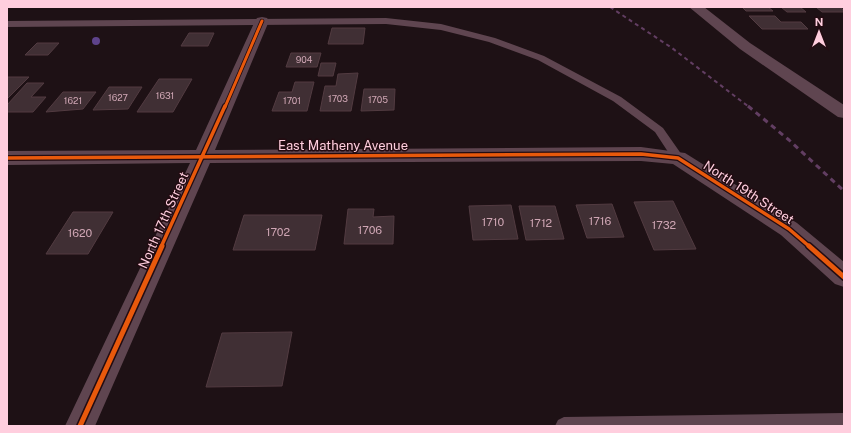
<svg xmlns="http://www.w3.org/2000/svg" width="851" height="433" font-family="'Public Sans',sans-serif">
	<rect width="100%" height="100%" fill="#1e1115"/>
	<!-- building -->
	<g fill="#402f34" stroke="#523b41">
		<path d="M742,7H768L773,11H746Z"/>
		<path d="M781,7H800L806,12H787Z"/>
		<path d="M816,7H841L844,12H822Z"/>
		<path d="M749,16H775L781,22H801L808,29H762Z"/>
		<path d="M332,28H365L363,44H328Z"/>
		<path d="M189,33H214L208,46H181Z"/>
		<path d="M37,43H59L48,55H25Z"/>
		<path d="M291,53H321L317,67H286Z"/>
		<path d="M321,63H336L333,76H318Z"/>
		<path d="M358,73L351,111H320L325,86H336L338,74Z"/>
		<path d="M7,77H29L7,99Z"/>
		<path d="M159,79H192L173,112H137Z"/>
		<path d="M295,82H314L307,111H272L279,92H292Z"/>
		<path d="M27,83H44L31,97H46L33,112H7V105Z"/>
		<path d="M109,87H142L128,109L93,110Z"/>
		<path d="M364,89H395L394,110L361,111Z"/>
		<path d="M63,92H96L83,109L46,112Z"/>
		<path d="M673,201L696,249L654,250L634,202Z"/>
		<path d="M612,204L624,237L587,238L576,205Z"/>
		<path d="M511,205L518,239L473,240L469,206Z"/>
		<path d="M519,206H555L564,239L526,240Z"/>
		<path d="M348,209H374L373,217L394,216L393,244H344Z"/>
		<path d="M73,212H113L88,254H46Z"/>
		<path d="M244,215H322L315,250H233Z"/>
		<path d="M292,332L282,386L206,387L222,333Z"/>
	</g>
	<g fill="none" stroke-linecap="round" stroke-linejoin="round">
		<!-- service -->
		<g fill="#5f4550" fill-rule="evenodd">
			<path d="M386,18L441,24L495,38L544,56L621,97L663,128L684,158L678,162L674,161L655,132L613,101L538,60L489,42L441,30L386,24L7,27V21Z"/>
			<path d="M844,413V426H555L558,420L564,417Z"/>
		</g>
		<!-- minor -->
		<path fill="#5f4550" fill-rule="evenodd" d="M262,17L267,18L269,21L215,150L641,147L685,153L797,223L844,262V287L835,284L781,235L673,164L641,161L210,163L95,426H65L190,163L7,165V151L196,150L255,21L257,18Z"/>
		<!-- tertiary -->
		<path fill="#5f4550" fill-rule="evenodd" d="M689,7H704L750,43L844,105V118L838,117L740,49Z"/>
		<!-- rail-far1 -->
		<path stroke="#623e62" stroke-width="2" stroke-dasharray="4 3.5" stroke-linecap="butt" d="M610,7L672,48L749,107"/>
		<!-- rail -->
		<path stroke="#623e62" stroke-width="3" stroke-dasharray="5.5 4.5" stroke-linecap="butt" d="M748,106L789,140L844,191"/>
		<!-- cycleway-far2 casing -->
		<g stroke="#230c12" stroke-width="4.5">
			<path id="cycleway-far2" d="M225,107L262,21"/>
		</g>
		<!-- cycleway-far1 casing -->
		<g stroke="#230c12" stroke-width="6">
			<g id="cycleway-far1">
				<path d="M7,158L641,154L678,158L789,229L810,247"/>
				<path d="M161,247L225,106"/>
			</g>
		</g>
		<!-- cycleway casing -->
		<g stroke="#230c12" stroke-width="8">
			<g id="cycleway">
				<path d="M809,246L844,277"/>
				<path d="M80,426L162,246"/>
			</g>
		</g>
		<!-- cycleway-far2 -->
		<use href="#cycleway-far2" stroke="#e8590c" stroke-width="3"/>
		<!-- cycleway-far1 -->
		<use href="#cycleway-far1" stroke="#e8590c" stroke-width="3.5"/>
		<!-- cycleway -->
		<use href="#cycleway" stroke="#e8590c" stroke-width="5"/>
	</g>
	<!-- trees -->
	<circle fill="#5e438b" cx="96" cy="41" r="4"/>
	<g text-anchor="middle" stroke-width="3" stroke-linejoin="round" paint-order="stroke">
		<!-- far-number labels -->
		<g font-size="9" fill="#cfa6b4">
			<text x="304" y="63">904</text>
			<text x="165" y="99">1631</text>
			<text x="118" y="101">1627</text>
			<text x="338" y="102">1703</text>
			<text x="378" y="103">1705</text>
			<text x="73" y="104">1621</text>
			<text x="292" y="104">1701</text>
		</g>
		<!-- number labels -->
		<g font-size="11" fill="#cfa6b4">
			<text x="600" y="225">1716</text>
			<text x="493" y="226">1710</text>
			<text x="541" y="227">1712</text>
			<text x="664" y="229">1732</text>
			<text x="370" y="234">1706</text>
			<text x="278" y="236">1702</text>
			<text x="80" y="237">1620</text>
		</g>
		<!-- street labels -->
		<g font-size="13" fill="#ffcede" stroke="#230c12">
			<text x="343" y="150">East Matheny Avenue</text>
			<text transform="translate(749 192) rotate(33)" y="5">North 19th Street</text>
			<text transform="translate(163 220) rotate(-66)" y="5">North 17th Street</text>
		</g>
	</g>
	<!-- border -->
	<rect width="851" height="433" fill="none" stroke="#ffcede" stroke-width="16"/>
	<!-- north arrow -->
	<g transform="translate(819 32)" stroke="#230c12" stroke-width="3" paint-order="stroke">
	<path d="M0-3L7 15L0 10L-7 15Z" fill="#ffcede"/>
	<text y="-6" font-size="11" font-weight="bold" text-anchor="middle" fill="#ffcede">N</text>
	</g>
</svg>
